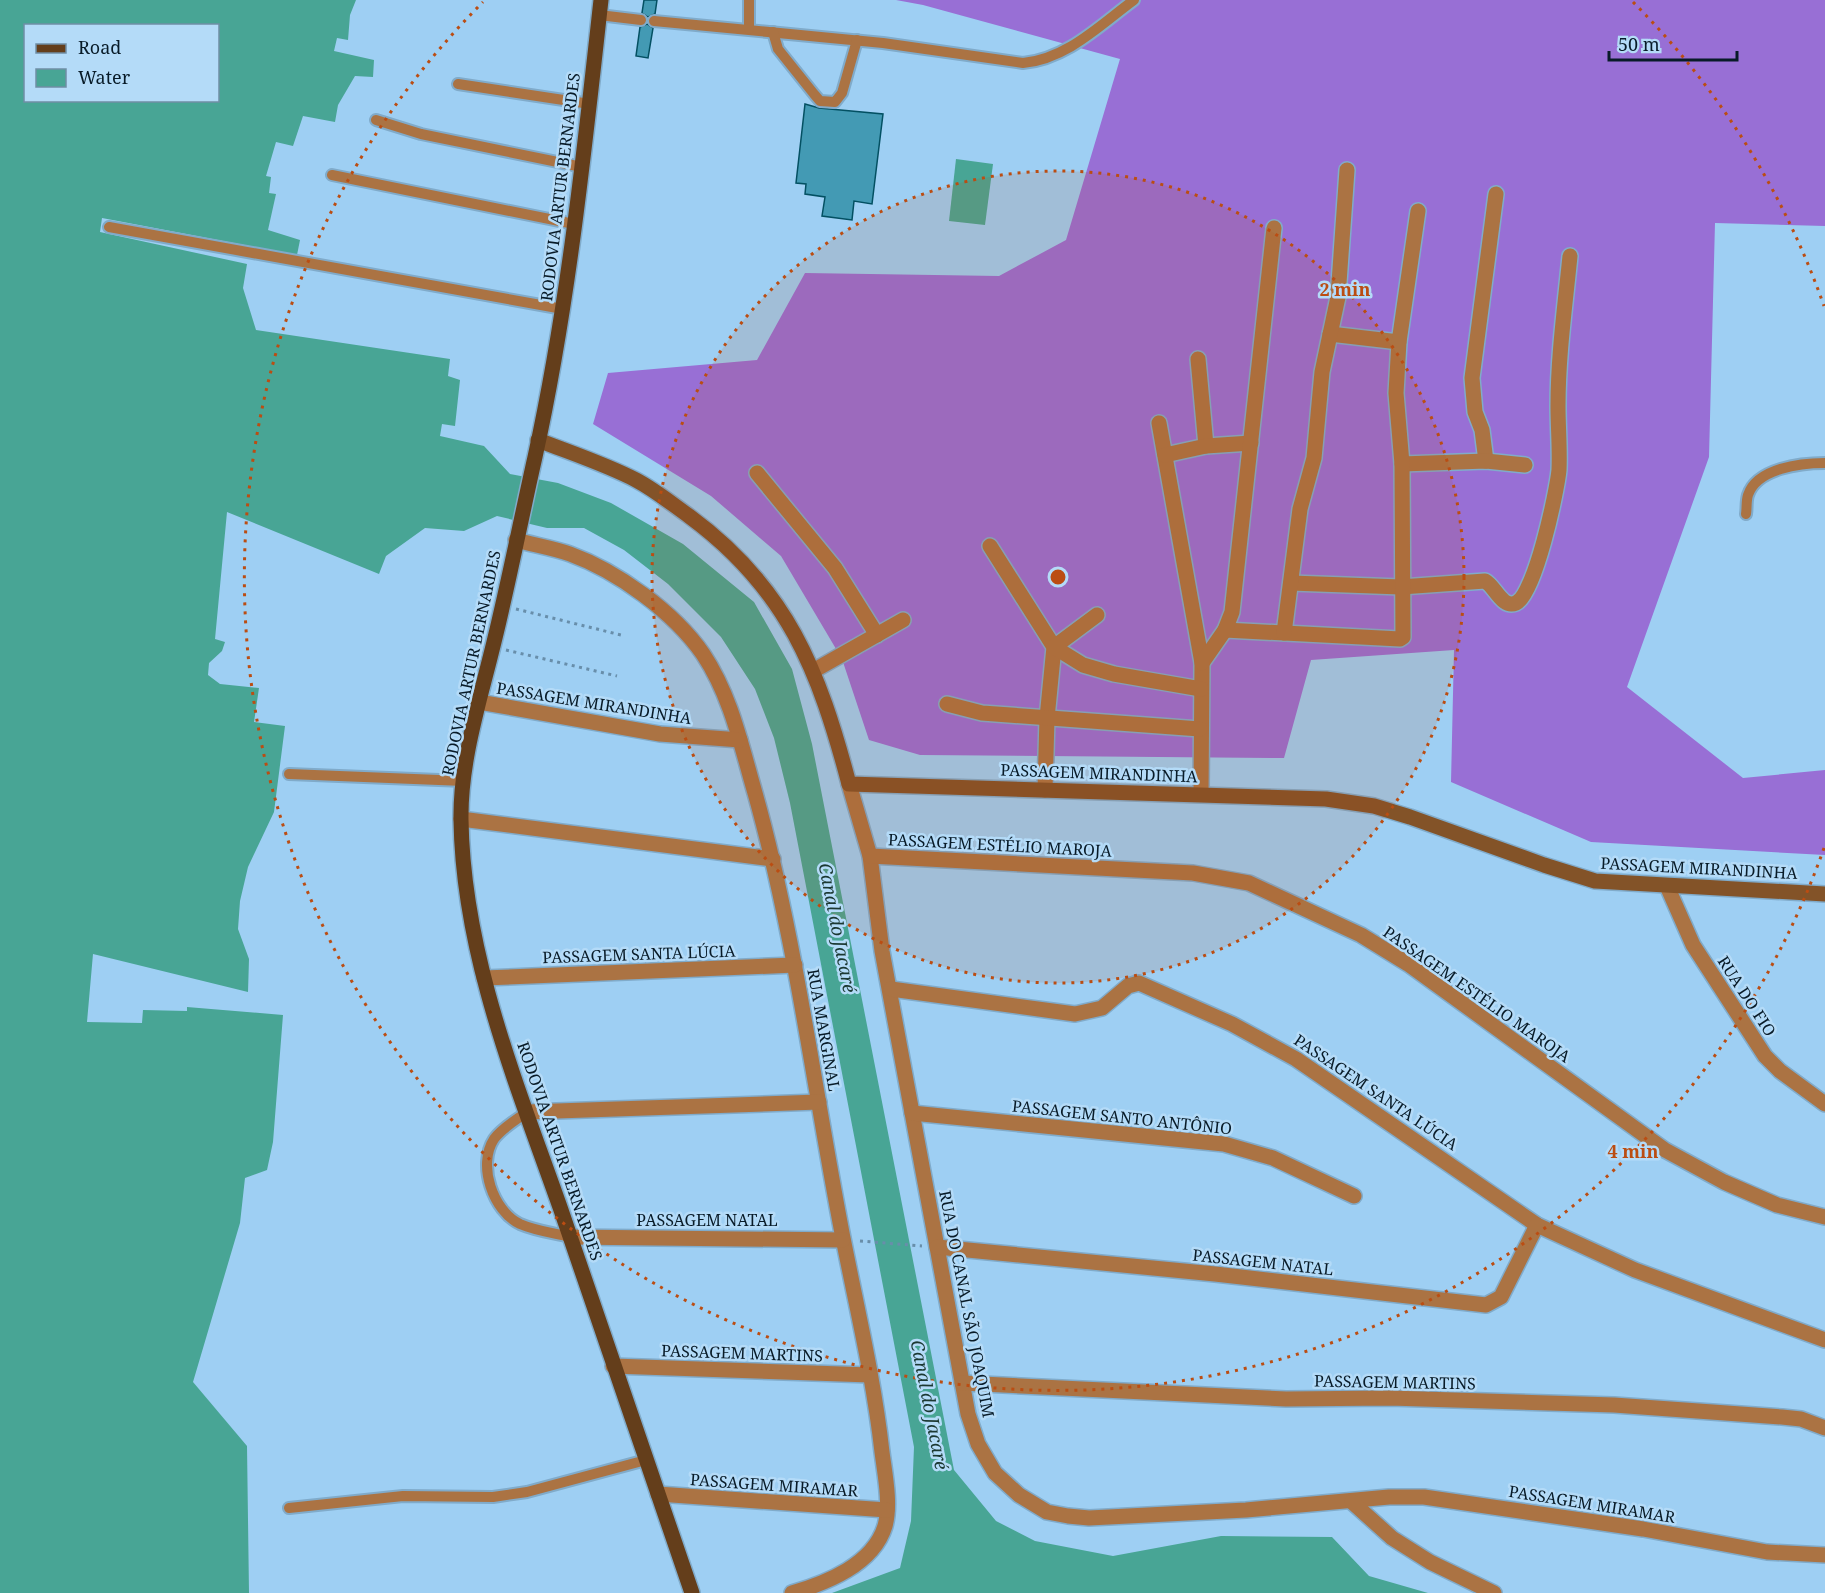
<svg xmlns="http://www.w3.org/2000/svg" width="1825" height="1593" font-family="'Noto Serif',serif">
	<rect width="100%" height="100%" fill="#9ecff3"/>
	<!-- forest -->
	<path fill="#986fd5" d="M896,0H1825V226L1715,223L1709,457L1627,687L1743,778L1825,770V855L1591,842L1451,782L1454,650L1311,660L1284,758L920,755L869,740L842,659L781,556L711,496L593,424L608,373L757,360L805,273L999,276L1066,240L1120,59L923,5Z"/>
	<!-- water -->
	<g fill="#48a595" fill-rule="evenodd">
		<path d="M0,0H356L350,15L348,40L337,38L334,51L374,60L373,77L355,76L338,105L335,122L303,116L293,146L276,142L266,176L271,177L269,193L276,194L268,230L300,240L297,255L102,218L100,232L247,264L243,288L256,330L450,359L448,376L460,380L455,426L442,424L440,436L484,446L510,474L558,483L611,503L683,544L754,602L792,669L812,744L954,1470L996,1521L1035,1541L1113,1556L1221,1536L1332,1537L1369,1576L1428,1593H832L900,1568L911,1521L914,1447L790,803L774,738L755,689L721,637L668,584L624,550L584,528H547L497,516L464,531L425,528L386,556L379,574L227,512L215,639L225,642L222,651L209,663L208,675L220,684L259,688L254,722L285,726L274,812L248,867L240,901L238,929L249,959L248,992L93,954L87,1022L142,1023L143,1010L187,1011V1007L283,1015L273,1142L267,1170L245,1178L240,1223L193,1382L247,1446L249,1593H0ZM26,26H218V100H26Z"/>
		<path d="M956,159L993,164L985,225L949,221Z"/>
	</g>
	<!-- building -->
	<g fill="#439ab4" stroke="#035062" stroke-width="1.5">
		<path d="M644,0H657L655,14L648,17L642,13Z"/>
		<path d="M647,24L653,28L648,58L636,56L640,27Z"/>
		<path d="M805,104L819,108L883,114L872,204L854,201L852,220L822,216L825,197L805,194L806,184L796,183Z"/>
	</g>
	<g fill="none" stroke-linecap="round" stroke-linejoin="round">
		<!-- lane casing -->
		<g stroke="#80abca" stroke-width="14">
			<g id="lane">
				<path d="M599,15L641,20"/>
				<path d="M654,21L883,43L1023,63C1067,59 1100,25 1134,0"/>
				<path d="M749,29V0"/>
				<path d="M773,32L778,49L814,94L820,101L835,102L842,93L857,40"/>
				<path d="M458,84L590,104"/>
				<path d="M376,120L421,134L582,167"/>
				<path d="M332,175L574,224"/>
				<path d="M109,227L563,309"/>
				<path d="M1746,514C1747,508 1746,501 1748,495C1757,468 1801,463 1825,463"/>
				<path d="M289,774L464,781"/>
				<path d="M527,1112C516,1120 502,1128 494,1139C477,1165 493,1211 520,1224C536,1231 554,1233 570,1237"/>
				<path d="M289,1508L403,1496L493,1497L527,1492L646,1460"/>
			</g>
		</g>
		<!-- street casing -->
		<g stroke="#80abca" stroke-width="18">
			<g id="street">
				<path d="M1330,334L1399,342"/>
				<path d="M1198,359L1206,446"/>
				<path d="M1159,423L1202,663L1201,794"/>
				<path d="M1165,455L1206,446L1251,443"/>
				<path d="M1486,461L1482,430L1475,412L1472,378L1496,194"/>
				<path d="M1402,464L1486,461L1525,465"/>
				<path d="M757,473L835,568L877,635"/>
				<path d="M516,540C534,545 553,548 570,554C617,571 674,612 703,654C731,696 741,745 755,793C796,939 814,1090 843,1238C857,1309 874,1380 882,1452C885,1475 891,1504 885,1526C873,1565 826,1583 792,1593"/>
				<path d="M990,546L1054,647L1047,718L1045,790"/>
				<path d="M1291,583L1401,587L1485,581C1495,586 1502,609 1516,603C1535,595 1557,491 1559,470C1560,449 1558,427 1558,406C1558,356 1565,306 1570,256"/>
				<path d="M1097,615L1054,647L1083,665L1114,674L1201,689"/>
				<path d="M1225,630L1400,639L1403,637L1402,464L1396,393L1399,342L1418,211"/>
				<path d="M1284,633L1300,509L1314,458L1322,372L1338,297L1347,170"/>
				<path d="M1202,663L1225,630L1232,612L1274,228"/>
				<path d="M813,671L903,620"/>
				<path d="M479,702L660,734L740,740"/>
				<path d="M947,704L982,713L1200,729"/>
				<path d="M849,784L870,856L882,951L968,1414L978,1444L995,1473L1019,1495L1047,1512L1068,1516L1089,1518L1246,1510L1389,1497H1424L1643,1529L1767,1552L1825,1555"/>
				<path d="M461,819L773,859"/>
				<path d="M870,856L1193,873L1249,883L1361,935L1408,964L1665,1150L1724,1182L1777,1205L1825,1217"/>
				<path d="M1667,886L1693,945L1765,1056L1780,1071L1825,1104"/>
				<path d="M484,978L795,965"/>
				<path d="M891,989L1075,1014L1102,1008L1128,986L1139,983L1232,1024L1296,1059L1537,1225L1635,1270L1825,1340"/>
				<path d="M527,1112L819,1102"/>
				<path d="M912,1113L1224,1144L1273,1158L1354,1196"/>
				<path d="M570,1237L843,1240"/>
				<path d="M937,1247L1215,1274L1486,1305L1501,1297L1537,1225"/>
				<path d="M613,1366L870,1375"/>
				<path d="M962,1383L1286,1399L1390,1398L1614,1405L1782,1417L1801,1419L1825,1428"/>
				<path d="M658,1494L887,1510"/>
				<path d="M1352,1502L1392,1538L1430,1562L1494,1593"/>
			</g>
		</g>
		<!-- secondary casing -->
		<g stroke="#80abca" stroke-width="18">
			<path id="secondary" d="M538,440C571,453 605,464 636,480C655,490 672,504 689,516C787,588 819,670 849,784L1326,799L1374,806L1410,817L1544,865L1595,881L1825,894"/>
		</g>
		<!-- primary casing -->
		<g stroke="#80abca" stroke-width="18">
			<path id="primary" d="M601,0C584,153 568,307 535,457C521,519 509,581 494,642C480,700 460,761 461,820C463,955 517,1085 561,1210C605,1338 648,1466 692,1593"/>
		</g>
		<!-- path -->
		<g stroke="#688eaa" stroke-width="3" stroke-dasharray="3 4.5" stroke-linecap="butt">
			<path d="M516,609L621,635"/>
			<path d="M506,650L617,676"/>
			<path d="M860,1241L922,1246"/>
		</g>
		<!-- lane -->
		<use href="#lane" stroke="#ab7343" stroke-width="10"/>
		<!-- street -->
		<use href="#street" stroke="#ab7343" stroke-width="15"/>
		<!-- secondary -->
		<use href="#secondary" stroke="#835328" stroke-width="15"/>
		<!-- primary -->
		<use href="#primary" stroke="#643e1b" stroke-width="15"/>
	</g>
	<!-- distance rings -->
	<circle cx="1058" cy="577" r="406" fill="#bb4d12" fill-opacity=".12"/>
	<g fill="none" stroke="#bb4d12" stroke-width="3" stroke-dasharray="3 6">
		<circle cx="1058" cy="577" r="406"/>
		<path d="M1824 848A813 813 0 1 1 483 2M1633 2A813 813 0 0 1 1824 306"/>
	</g>
	<g text-anchor="middle" stroke-width="5" stroke-linejoin="round" paint-order="stroke">
		<!-- street labels -->
		<g font-size="16" fill="#081b28" stroke="#b4dbf8">
			<text transform="translate(560 187) rotate(-83)" y="6">RODOVIA ARTUR BERNARDES</text>
			<text transform="translate(471 663) rotate(-78)" y="6">RODOVIA ARTUR BERNARDES</text>
			<text transform="translate(594 703) rotate(9)" y="6">PASSAGEM MIRANDINHA</text>
			<text transform="translate(1099 773) rotate(2)" y="6">PASSAGEM MIRANDINHA</text>
			<text transform="translate(1000 845) rotate(3)" y="6">PASSAGEM ESTÉLIO MAROJA</text>
			<text transform="translate(1699 868) rotate(3)" y="6">PASSAGEM MIRANDINHA</text>
			<text transform="translate(639 954) rotate(-2)" y="6">PASSAGEM SANTA LÚCIA</text>
			<text transform="translate(1477 994) rotate(35)" y="6">PASSAGEM ESTÉLIO MAROJA</text>
			<text transform="translate(1747 996) rotate(57)" y="6">RUA DO FIO</text>
			<text transform="translate(824 1030) rotate(80)" y="6">RUA MARGINAL</text>
			<text transform="translate(1376 1092) rotate(34)" y="6">PASSAGEM SANTA LÚCIA</text>
			<text transform="translate(1122 1117) rotate(6)" y="6">PASSAGEM SANTO ANTÔNIO</text>
			<text transform="translate(560 1151) rotate(71)" y="6">RODOVIA ARTUR BERNARDES</text>
			<text x="707" y="1226">PASSAGEM NATAL</text>
			<text transform="translate(1263 1262) rotate(6)" y="6">PASSAGEM NATAL</text>
			<text transform="translate(967 1304) rotate(79)" y="6">RUA DO CANAL SÃO JOAQUIM</text>
			<text transform="translate(742 1353) rotate(2)" y="6">PASSAGEM MARTINS</text>
			<text transform="translate(1395 1382) rotate(1)" y="6">PASSAGEM MARTINS</text>
			<text transform="translate(774 1485) rotate(4)" y="6">PASSAGEM MIRAMAR</text>
			<text transform="translate(1592 1504) rotate(9)" y="6">PASSAGEM MIRAMAR</text>
		</g>
		<!-- water labels -->
		<g font-size="18" font-style="italic" fill="#1b3832" stroke="#b4dbf8">
			<text transform="translate(837 928) rotate(79)" y="6">Canal do Jacaré</text>
			<text transform="translate(929 1405) rotate(79)" y="6">Canal do Jacaré</text>
		</g>
	</g>
	<circle cx="1058" cy="577" r="9" fill="#bb4d12" stroke="#b4dbf8" stroke-width="3"/>
	<g font-size="18" text-anchor="middle" font-weight="bold" fill="#bb4d12" stroke="#b4dbf8" stroke-width="5" stroke-linejoin="round" paint-order="stroke">
		<text x="1345" y="296">2 min</text>
		<text x="1633" y="1158">4 min</text>
	</g>
	<!-- legend -->
	<rect x="24" y="24" width="195" height="78" fill="#b4dbf8" stroke="#6f8ea5" stroke-width="1.5"/>
	<rect x="36" y="44" width="30" height="9" fill="#643e1b" stroke="#6f8ea5" stroke-width="1.5"/>
	<text x="78" y="54" font-size="18" fill="#081b28">Road</text>
	<rect x="36" y="69" width="30" height="18" fill="#48a595" stroke="#6f8ea5" stroke-width="1.5"/>
	<text x="78" y="84" font-size="18" fill="#081b28">Water</text>
	<!-- scale -->
	<path d="M1609 51v9h128v-9" fill="none" stroke="#081b28" stroke-width="3"/>
	<text x="1618" y="51" font-size="18" fill="#081b28" stroke="#b4dbf8" stroke-width="4.5" paint-order="stroke">50 m</text>
</svg>
